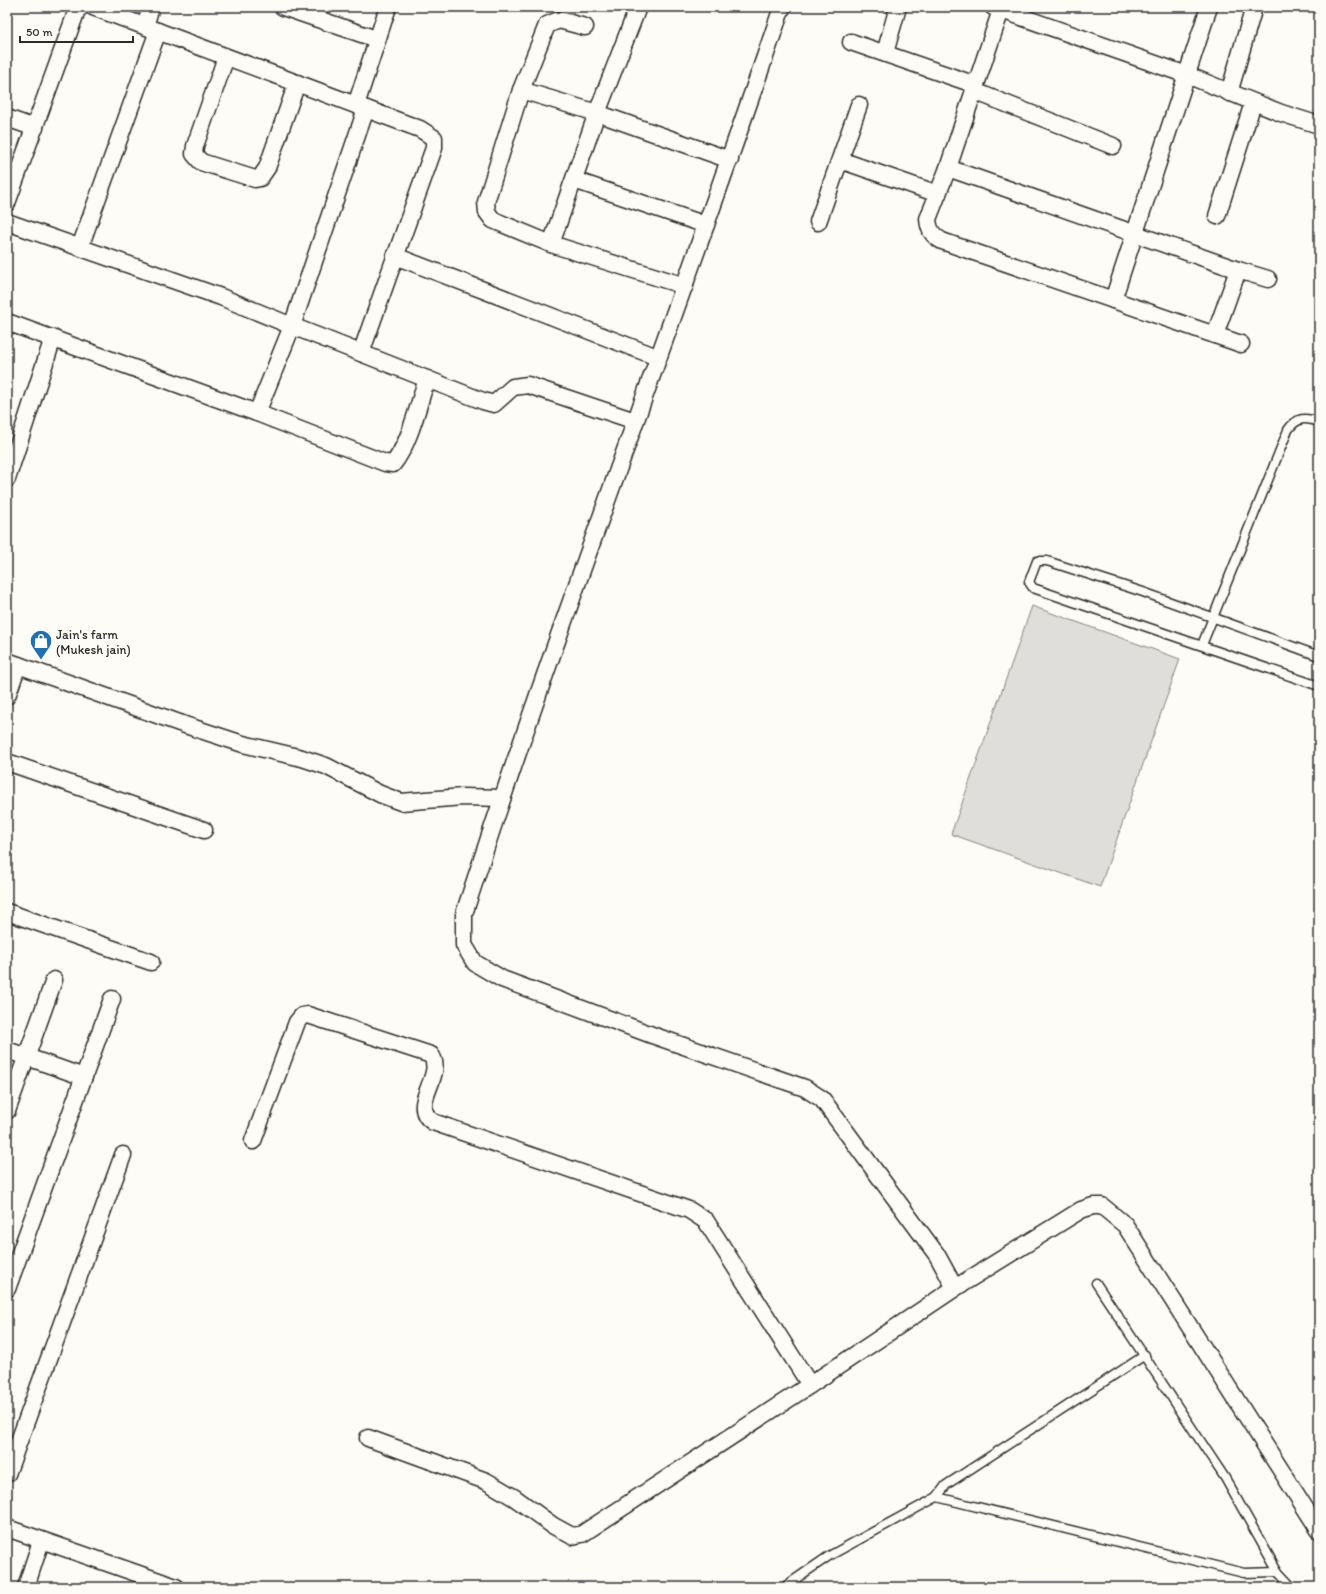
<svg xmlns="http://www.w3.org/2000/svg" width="1326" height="1594" font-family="Itim,sans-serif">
	<rect width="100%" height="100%" fill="#fdfcf7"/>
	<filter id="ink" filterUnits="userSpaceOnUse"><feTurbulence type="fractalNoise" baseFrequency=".025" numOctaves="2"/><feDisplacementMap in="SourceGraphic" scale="8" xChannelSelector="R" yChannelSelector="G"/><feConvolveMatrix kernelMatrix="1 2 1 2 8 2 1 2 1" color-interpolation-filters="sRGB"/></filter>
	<g filter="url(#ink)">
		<!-- green -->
		<path fill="#dfdeda" stroke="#858482" d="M1032,606L1180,659L1100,887L951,834Z"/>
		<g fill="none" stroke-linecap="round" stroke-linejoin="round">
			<!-- lane casing -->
			<g stroke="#2b2b2b" stroke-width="11">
				<g id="lane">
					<path d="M1202,645L1288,430C1297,417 1305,417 1319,422"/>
					<path d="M1319,656L1143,592L1047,561H1037L1029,582L1033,588L1319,686"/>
					<path d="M1096,1283L1225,1478L1278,1572L1292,1587"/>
					<path d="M937,1497L1244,1573L1278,1572"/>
					<path d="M784,1587L829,1556L937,1497L946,1485L1145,1355"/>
				</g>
			</g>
			<!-- street casing -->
			<g stroke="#2b2b2b" stroke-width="19">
				<g id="street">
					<path d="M93,7L420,129L434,138V148L361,353"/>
					<path d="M283,7L376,39"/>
					<path d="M782,7C679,311 563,609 464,914V945L475,963L502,979L652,1035L805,1088L822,1099L937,1255L955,1288"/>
					<path d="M993,7L1187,75L1281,113L1319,125"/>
					<path d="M1001,10L948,168L928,219C929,230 932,235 942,241L1241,344"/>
					<path d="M145,26L151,7"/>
					<path d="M585,27L559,20L547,25L521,90L486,202L487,212L493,220L551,244L685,286"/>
					<path d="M851,42L976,85"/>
					<path d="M885,53L898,7"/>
					<path d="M226,57L195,146L194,154L201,162L255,179L260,178L267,168L297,83"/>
					<path d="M521,90L597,113L730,160"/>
					<path d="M974,91L1113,146"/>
					<path d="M1229,93L1254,7"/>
					<path d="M356,105L388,7"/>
					<path d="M7,118L35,128"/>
					<path d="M840,160L938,194"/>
					<path d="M948,168L1238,270L1268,279"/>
					<path d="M574,180L706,225"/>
					<path d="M7,203L77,10L81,7"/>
					<path d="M1217,216L1253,103"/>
					<path d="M7,222L221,297L292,326L366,109"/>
					<path d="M818,222L859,105"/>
					<path d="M551,244L597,113L638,7"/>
					<path d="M80,247L158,31"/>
					<path d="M395,256L657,357"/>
					<path d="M1113,300L1209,7"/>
					<path d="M7,322L257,413L385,463L393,464C410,443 418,405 427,379"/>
					<path d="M1215,335L1238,270"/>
					<path d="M257,413L292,326L483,401L494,404L513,387L528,385L635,421"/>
					<path d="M7,479L53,338"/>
					<path d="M7,661L185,725L243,744L302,758L326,766L380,794L401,802L463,797L502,798"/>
					<path d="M7,696L18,665"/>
					<path d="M7,762L204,830"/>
					<path d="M7,912L151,962"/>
					<path d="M7,1050L84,1077"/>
					<path d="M7,1111L54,980"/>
					<path d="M253,1141L297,1022L302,1016L308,1015L431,1055C446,1076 407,1105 433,1122L689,1210L706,1221L810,1385"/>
					<path d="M7,1289L112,999"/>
					<path d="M368,1438L486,1481L515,1498L552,1525L572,1536L582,1534L810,1385L955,1288L1081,1210L1093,1206H1102L1125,1225L1319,1530"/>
					<path d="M7,1474L123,1155"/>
					<path d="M7,1528L176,1587"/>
					<path d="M26,1587L41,1541"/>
				</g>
			</g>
			<!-- lane -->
			<use href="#lane" stroke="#fdfcf7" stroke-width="8"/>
			<!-- street -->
			<use href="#street" stroke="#fdfcf7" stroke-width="16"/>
		</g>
	</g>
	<!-- icons -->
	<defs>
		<g id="shop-pin" transform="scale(1.15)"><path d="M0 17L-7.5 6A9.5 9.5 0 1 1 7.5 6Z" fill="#1f6fb2" stroke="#fdfcf7"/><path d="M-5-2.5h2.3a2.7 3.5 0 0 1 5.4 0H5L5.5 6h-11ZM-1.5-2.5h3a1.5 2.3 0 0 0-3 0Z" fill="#fff"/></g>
	</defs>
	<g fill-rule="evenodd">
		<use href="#shop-pin" x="41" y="641"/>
	</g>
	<g text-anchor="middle" stroke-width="3" stroke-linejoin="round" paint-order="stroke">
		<!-- poi labels -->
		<g font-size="13" fill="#2b2b2b" stroke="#fdfcf7" text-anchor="start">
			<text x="56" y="639">Jain's farm<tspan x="56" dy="15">(Mukesh jain)</tspan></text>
		</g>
	</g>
	<!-- margin -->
	<rect width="1326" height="1594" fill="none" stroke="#fdfcf7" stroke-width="24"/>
	<rect x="12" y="12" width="1302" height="1570" fill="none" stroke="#2b2b2b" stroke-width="1.5" filter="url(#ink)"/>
	<!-- scale -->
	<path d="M20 36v6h113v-6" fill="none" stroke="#2b2b2b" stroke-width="2"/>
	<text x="26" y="36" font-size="12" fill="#2b2b2b" stroke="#fdfcf7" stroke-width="3" paint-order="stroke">50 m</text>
</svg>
